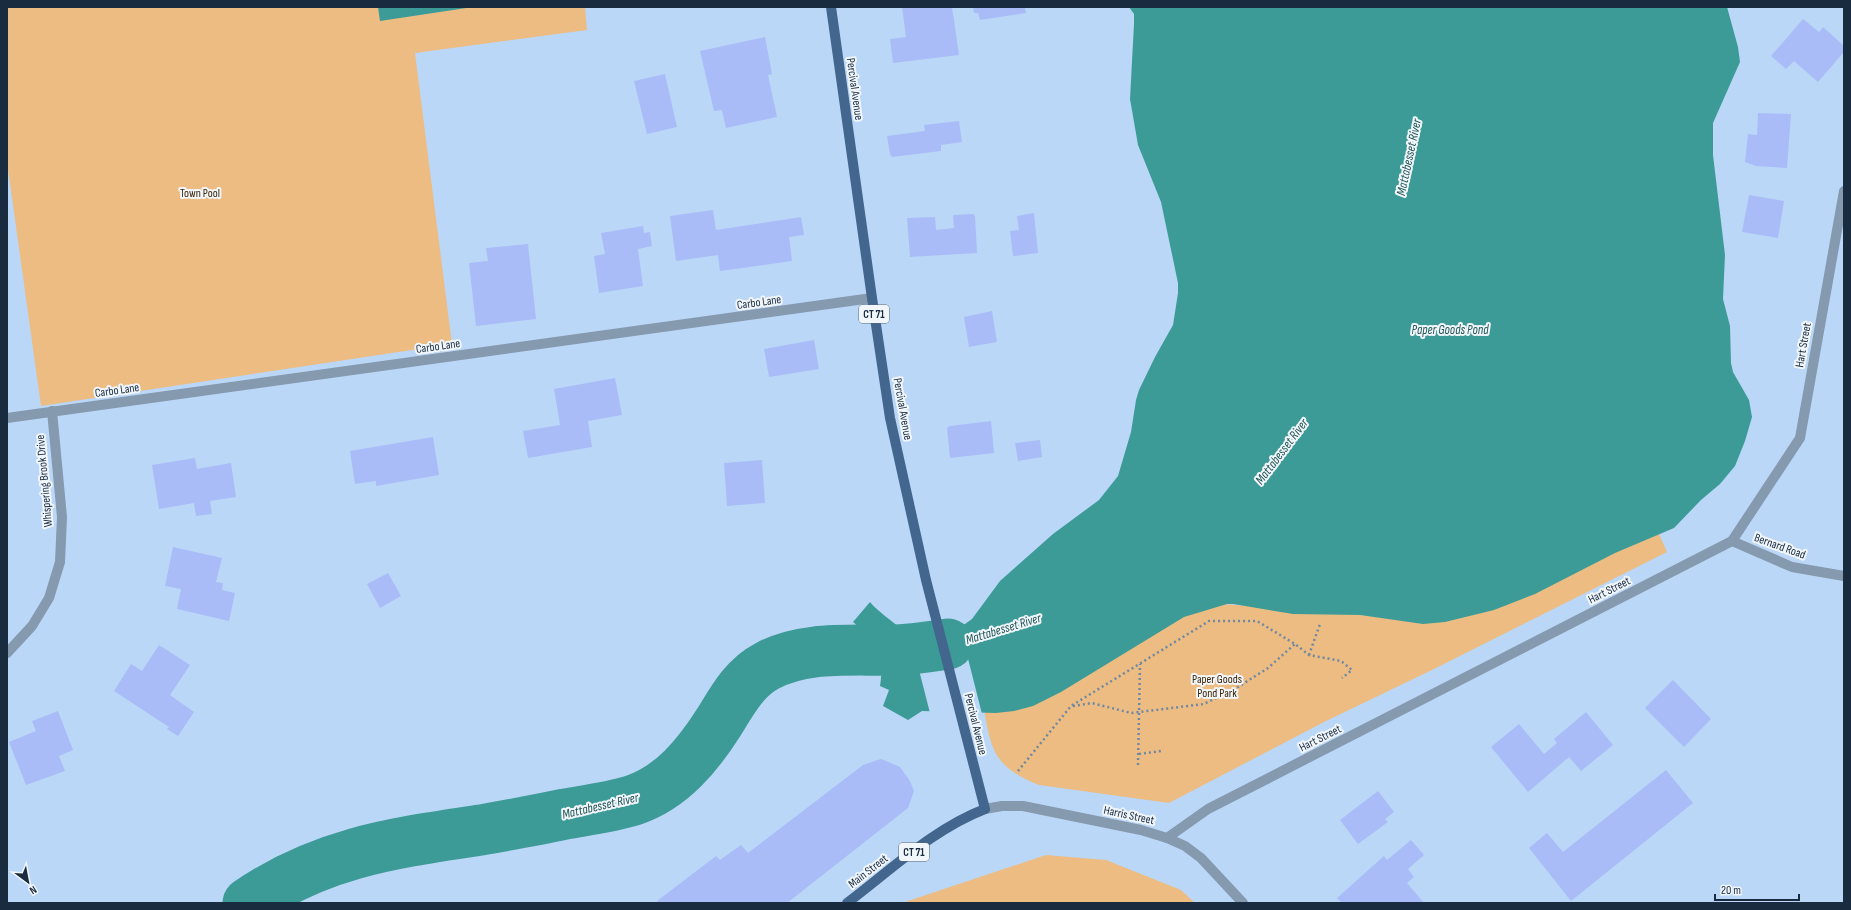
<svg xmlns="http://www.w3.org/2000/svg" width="1851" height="910" font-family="'Sofia Sans Condensed',sans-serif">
	<rect width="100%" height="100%" fill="#bbd7f7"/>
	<!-- green -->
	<g fill="#ecbc82">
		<path d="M7,7H585L587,30L415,53L452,344L41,406L7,162Z"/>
		<path d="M1659,534L1667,552L1432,670L1324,722L1169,803L1039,785C996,768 991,752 984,709L1200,602L1432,621Z"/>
		<path d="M1046,855L1106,860L1181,890L1195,903H902Z"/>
	</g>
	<!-- water -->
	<g fill="#3d9b97">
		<path d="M378,7H473L380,21Z"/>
		<path d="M1129,7H1727L1738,47L1740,62L1713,123V155L1725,255L1723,299L1730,326L1731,363L1733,372L1749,400L1752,417L1745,441L1735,466L1720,484L1701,500L1674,528L1615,553L1535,594L1494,610L1445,622L1423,624L1360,615L1293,614L1233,604H1227L1184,617L1061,692L1033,706L1014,711L996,713L922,711L908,720L883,706L889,690L880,686C885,658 874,640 853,622L870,602C879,613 892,620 902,630L950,628L965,624L972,619L1000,581L1053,534L1099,500L1118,476L1131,432L1136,400L1139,390L1155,357L1173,325L1178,293V283L1161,202L1138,145L1130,99L1134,24V14Z"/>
	</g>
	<!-- pier -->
	<path fill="#bbd7f7" d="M959,623L982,714L930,713L908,627L949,626Z"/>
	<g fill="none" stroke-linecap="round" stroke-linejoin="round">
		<!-- river -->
		<path stroke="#3d9b97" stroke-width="51" d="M248,903C322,852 395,843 481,830C509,825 537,820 565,814C588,810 612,807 634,800C672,787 698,755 719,722C732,701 744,678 767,666C804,646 849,651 890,650C909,650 928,647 948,644"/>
	</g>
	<!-- building -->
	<g fill="#a9bcf8">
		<path d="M902,7H952L959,55L893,63L890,39L906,37Z"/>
		<path d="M973,7H1025L1026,13L980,20L978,13H974Z"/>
		<path d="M1803,19L1819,32L1823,27L1844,46V52L1818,82L1794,61L1786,69L1771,56Z"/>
		<path d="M765,37L772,74L768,75L777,117L726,128L722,110L714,111L700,51Z"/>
		<path d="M665,74L677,127L647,134L634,81Z"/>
		<path d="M1758,113L1791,114L1787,168L1756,166L1745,162L1748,134L1757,135Z"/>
		<path d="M959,121L962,142L941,145V151L892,157L890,154L887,136L925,131L924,125Z"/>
		<path d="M1749,195L1784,201L1778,238L1742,232Z"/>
		<path d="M713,210L716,230L801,217L804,235L789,237L792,261L720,271L718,255L676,261L670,216Z"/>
		<path d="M1034,213L1038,253L1013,256L1010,231L1019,230L1017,216Z"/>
		<path d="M973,214L975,216L977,253L910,257L907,218L935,217L936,230L954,228L953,215Z"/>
		<path d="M643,226L644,233L650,232L652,246L638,249L643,286L599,293L594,256L605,254L601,233Z"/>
		<path d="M528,244L536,319L476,326L469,263L488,261L486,248Z"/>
		<path d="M992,311L997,342L969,347L964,317Z"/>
		<path d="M814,340L819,369L769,377L764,349Z"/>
		<path d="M615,378L622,415L588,421L592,447L528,458L523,431L560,425L554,389Z"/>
		<path d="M991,421L994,453L950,458L947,428L950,426Z"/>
		<path d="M433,437L439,475L376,486V481L355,484L350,451Z"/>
		<path d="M1040,440L1042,457L1018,461L1015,443Z"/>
		<path d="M195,458L197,469L231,463L236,497L210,501L212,514L196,516L194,503L159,509L152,465Z"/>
		<path d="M762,460L765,503L727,506L724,463Z"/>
		<path d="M173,547L222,558L216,582L223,583L222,590L235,593L229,621L177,609L181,589L165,586Z"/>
		<path d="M388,573L401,596L380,608L367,584Z"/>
		<path d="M159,645L190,665L170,695L194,712L178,736L167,729L169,727L114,691L131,664L142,671Z"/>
		<path d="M1673,680L1711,719L1684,747L1645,708Z"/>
		<path d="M58,711L73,750L59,756L65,771L26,785L9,742L36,731L32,721Z"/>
		<path d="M1586,712L1613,745L1581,771L1569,757L1528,792L1491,747L1519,724L1544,754L1557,743L1554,739Z"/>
		<path d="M881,759L900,767L910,781L914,791L908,808L787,903H658L657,901L716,856L720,860L741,845L748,853L863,765Z"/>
		<path d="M1666,770L1693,803L1571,901L1529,848L1547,833L1563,852Z"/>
		<path d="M1378,791L1394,812L1385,819L1388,822L1358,844L1340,820Z"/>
		<path d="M1411,840L1424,855L1408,869L1414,877L1407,883L1424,903H1342L1337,898L1384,856L1387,860Z"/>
	</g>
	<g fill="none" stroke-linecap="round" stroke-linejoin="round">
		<!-- path -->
		<g stroke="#7088a3" stroke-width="2.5" stroke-dasharray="2 3" stroke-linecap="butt">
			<path d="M1309,655L1320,624"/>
			<path d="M1073,706L1092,703L1131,713L1204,704L1238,687L1268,668L1295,644"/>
			<path d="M1139,754L1161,751"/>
			<path d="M1138,765L1140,664"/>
			<path d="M1018,771L1071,706L1209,621H1257L1295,644L1309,655L1341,661L1352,670L1342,678"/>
		</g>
		<!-- minor -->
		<g stroke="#8599af" stroke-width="10">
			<path d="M7,418L872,298"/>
			<path d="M1732,541L1792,567L1844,576"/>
			<path d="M7,653L32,626L49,598L60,562L62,517L52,411"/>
			<path d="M985,809L1002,806H1023L1141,830L1167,838L1185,846L1201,858L1243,903"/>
			<path d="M1167,838L1208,809L1732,541L1800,438L1844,191"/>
		</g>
		<!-- primary -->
		<path stroke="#42668d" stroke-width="10" d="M831,7L872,298L890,418L926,580L985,809C933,829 891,870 847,903"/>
	</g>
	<g text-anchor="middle" stroke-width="4" stroke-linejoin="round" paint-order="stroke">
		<!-- shield labels -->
		<g fill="#f1f6fb" stroke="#596877" stroke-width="1">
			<rect x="859" y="305" width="30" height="18" rx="3"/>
			<rect x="899" y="843" width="30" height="18" rx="3"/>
		</g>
		<g font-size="11" font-weight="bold" fill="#182b3f">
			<text x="874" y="318">CT 71</text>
			<text x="914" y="856">CT 71</text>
		</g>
		<!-- street labels -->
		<g font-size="12" fill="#182b3f" stroke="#f1f6fb">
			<text transform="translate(855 89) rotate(82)" y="4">Percival Avenue</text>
			<text transform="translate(759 302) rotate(-8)" y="4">Carbo Lane</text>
			<text transform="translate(1803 345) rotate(-80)" y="4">Hart Street</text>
			<text transform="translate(438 346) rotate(-8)" y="4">Carbo Lane</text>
			<text transform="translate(117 390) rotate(-8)" y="4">Carbo Lane</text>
			<text transform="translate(903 409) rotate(80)" y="4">Percival Avenue</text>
			<text transform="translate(44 481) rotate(-95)" y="4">Whispering Brook Drive</text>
			<text transform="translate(1780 546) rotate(20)" y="4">Bernard Road</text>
			<text transform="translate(1609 590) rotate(-27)" y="4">Hart Street</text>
			<text transform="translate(976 724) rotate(76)" y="4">Percival Avenue</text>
			<text transform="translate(1320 738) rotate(-27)" y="4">Hart Street</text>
			<text transform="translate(1129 815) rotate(12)" y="4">Harris Street</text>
			<text transform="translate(868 871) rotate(-38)" y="4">Main Street</text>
		</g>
		<!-- park labels -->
		<g font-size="12" fill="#3c2606" stroke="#f1f6fb">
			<text x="200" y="197">Town Pool</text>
			<text x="1217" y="683">Paper Goods<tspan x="1217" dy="14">Pond Park</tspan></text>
		</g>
		<!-- water labels -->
		<g font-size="13" font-style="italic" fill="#205553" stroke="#f1f6fb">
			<text transform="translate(1408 157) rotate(-78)" y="5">Mattabesset River</text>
			<text x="1450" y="334">Paper Goods Pond</text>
			<text transform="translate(1281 451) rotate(-53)" y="5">Mattabesset River</text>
			<text transform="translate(1003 628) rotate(-17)" y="5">Mattabesset River</text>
			<text transform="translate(600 805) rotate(-13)" y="5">Mattabesset River</text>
		</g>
	</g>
	<!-- border -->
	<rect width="1851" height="910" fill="none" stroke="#182b3f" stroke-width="16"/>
	<!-- north arrow -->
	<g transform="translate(28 882) rotate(148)" stroke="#f1f6fb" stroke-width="3" paint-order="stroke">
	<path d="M0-3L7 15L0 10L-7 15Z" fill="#182b3f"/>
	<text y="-6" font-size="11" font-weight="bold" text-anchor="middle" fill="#182b3f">N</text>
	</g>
	<!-- scale -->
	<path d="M1715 894v6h84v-6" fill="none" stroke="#182b3f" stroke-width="2"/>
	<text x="1721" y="894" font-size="12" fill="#182b3f" stroke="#f1f6fb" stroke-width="3" paint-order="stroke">20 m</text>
</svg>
